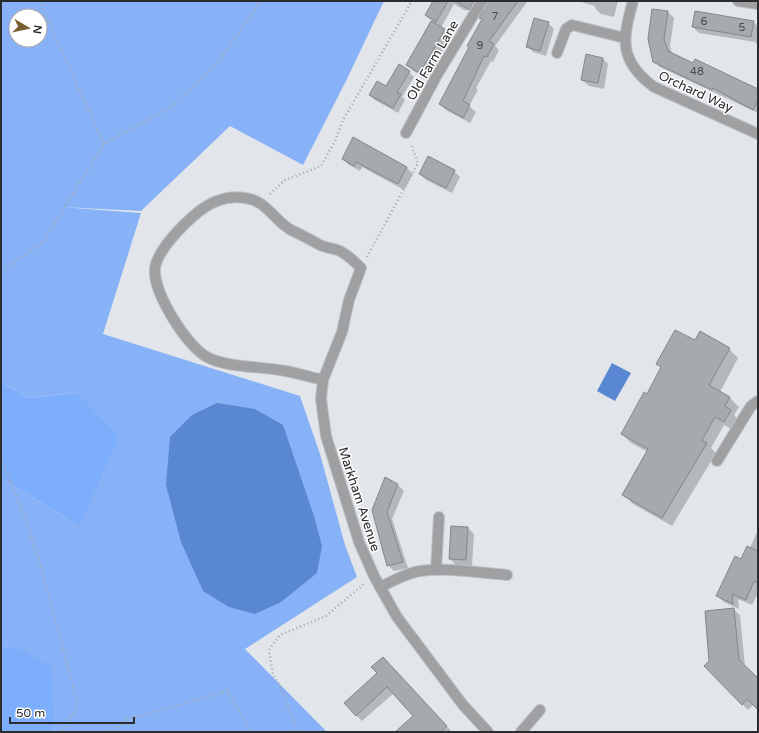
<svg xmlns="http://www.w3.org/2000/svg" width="759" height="733" font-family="'Varela Round',sans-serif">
	<rect width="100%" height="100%" fill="#e2e5ea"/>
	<!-- green -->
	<path fill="#88b2f7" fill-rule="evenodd" d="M1,1H384L347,79L303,165L230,126L141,211L61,207L141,213L103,334L300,396L320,454L345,545L357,577L245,649L327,732H50L54,727L14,646L1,647V478L79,526L77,393L28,398L1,382ZM16,16H40V40H16Z"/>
	<!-- forest -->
	<g fill="#7daefb">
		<path d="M1,382L28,398L77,393L119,437L79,526L1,478Z"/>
		<path d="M13,646L51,666L54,727L50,732H1V647Z"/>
	</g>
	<!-- water -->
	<g fill="#5987d2">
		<path d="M612,363L631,373L615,401L597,391Z"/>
		<path d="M217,403L255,409L283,425L314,516L322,546L317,573L281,602L255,614L229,607L203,591L181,542L166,485L170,437L192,415Z"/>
	</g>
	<!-- shadow -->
	<g fill="#0003">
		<path d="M435,1H472L466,11L454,4L441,28L451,36L426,78L413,71L407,65L432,21L426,15Z"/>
		<path d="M494,1L527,2L495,46L499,50L493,62L491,61L476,88L478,90L469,106L476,112L470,123L446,110L440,104Z"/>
		<path d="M578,1H618L614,17L601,14L595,8V6Z"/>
		<path d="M653,10L668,12L674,18L670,46L672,54L758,90V113L660,67L654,61Z"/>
		<path d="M753,22L758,26V45L755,42L699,33L693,27Z"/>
		<path d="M548,23L554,29L546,56L533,52L527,46Z"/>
		<path d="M602,58L608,64L604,89L589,86L582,80Z"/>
		<path d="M409,72L414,77L402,97L405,100L398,113L375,100L370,95L386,88Z"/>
		<path d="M354,139L407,168L413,174L404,190L362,167L360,171L349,165L343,159Z"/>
		<path d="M454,171L460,177L452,193L426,180L420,174Z"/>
		<path d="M695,342L729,349L738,358L720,392L730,398L739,407L734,415L739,420L733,430L724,425L711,448L716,453L672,526L633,504L624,495L648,452L631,443L622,434L662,368L657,364Z"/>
		<path d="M385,479L398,485L404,491L392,519L408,568L394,571L388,565Z"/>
		<path d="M468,528L474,534L472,566L456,565L450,559Z"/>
		<path d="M758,530V593L752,605L738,599L739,609L724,602L718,596L750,548Z"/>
		<path d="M733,609L740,615L745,667L758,680V709L754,704L748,710L705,666L710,661Z"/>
		<path d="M389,664L452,732H397L414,716L394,693L362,721L356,715Z"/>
	</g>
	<!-- building -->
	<g fill="#a6a9ae" stroke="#83868a">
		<path d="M433,1H448L436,22L425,15Z"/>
		<path d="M456,1H474L469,10Z"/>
		<path d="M488,1H518L489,41L494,44L487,57L484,56L463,101L470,105L463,118L439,104L469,47L467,46L482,19L479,18Z"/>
		<path d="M652,9L668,11L664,39L668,51L693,63L695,59L758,89V101L753,110L713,88L712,90L653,62L648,39Z"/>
		<path d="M695,11L754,21L751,37L692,27Z"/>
		<path d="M534,18L549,22L540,51L526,47Z"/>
		<path d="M431,21L445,29L420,73L406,65Z"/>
		<path d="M586,54L603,58L598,83L581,80Z"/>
		<path d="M399,64L410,71L397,92L401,94L393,108L369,95L377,81L386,86Z"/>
		<path d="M353,137L407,167L398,184L356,162L354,166L342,159Z"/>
		<path d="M428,156L455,170L446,188L419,174Z"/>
		<path d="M675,330L695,340L700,331L730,348L709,385L730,397L725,406L731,410L724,422L715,417L702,440L707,443L662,518L622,495L648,449L621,434L644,392L647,394L661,367L656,364Z"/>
		<path d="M385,477L398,484L387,512L403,562L387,566L372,510Z"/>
		<path d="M451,526L468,527L466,560L449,559Z"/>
		<path d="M747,546L758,551V583L754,581L746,600L732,594L733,604L716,596L735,556L741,559Z"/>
		<path d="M734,608L739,660L758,678V710L747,699L742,705L704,666L709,661L705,611Z"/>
		<path d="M383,657L447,726L441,732H395L413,716L387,687L356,716L344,703L377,673L371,667Z"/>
	</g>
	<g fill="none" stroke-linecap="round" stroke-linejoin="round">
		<!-- service casing -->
		<g stroke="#bdc0c4" stroke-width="12">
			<g id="service">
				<path d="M738,1L758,4"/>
				<path d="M557,53L566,29L572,25L625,38"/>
				<path d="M717,461L751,406L758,401"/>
				<path d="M436,570L439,517"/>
			</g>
		</g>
		<!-- minor casing -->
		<g stroke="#bdc0c4" stroke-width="12">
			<g id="minor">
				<path d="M633,1C622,40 619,61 654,87L758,134"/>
				<path d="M406,133L437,75L482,1"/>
				<path d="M323,380C310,377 297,373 285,371C262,366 227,368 207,357C187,347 152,291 155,268C158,247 197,208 217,201C227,197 239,196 250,199C268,203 276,223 293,231C302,235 311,240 320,245C326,248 333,248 340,251C348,255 355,262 361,268L349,300L342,332L323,380L321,399L326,436L359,542L374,576L397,617L463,705L488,732"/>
				<path d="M380,587C393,581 406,573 420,571C447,567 480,573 507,575"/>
				<path d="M521,732L540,710"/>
			</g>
		</g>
		<!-- path -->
		<g stroke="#a3a6aa" stroke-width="2.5" stroke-dasharray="1 3" stroke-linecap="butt">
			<path d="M39,1L104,144"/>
			<path d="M270,194L285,180L321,166L335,141L343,120L412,1"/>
			<path d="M367,257L418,163L411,144"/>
			<path d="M1,271L42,243L104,144L173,106L220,60L261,1"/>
			<path d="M1,458L25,518L40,563L78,705L61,732"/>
			<path d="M111,732L126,720L227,691L252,732"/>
			<path d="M298,732L279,684L273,675L269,650L280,635L326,616L364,584"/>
		</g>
		<!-- service -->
		<use href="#service" stroke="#9ea0a2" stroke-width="10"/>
		<!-- minor -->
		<use href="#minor" stroke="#9ea0a2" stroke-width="10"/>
	</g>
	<g text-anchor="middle" stroke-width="3" stroke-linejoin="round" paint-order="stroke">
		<!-- number labels -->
		<g font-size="11" fill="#4a4b4e">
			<text x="495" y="20">7</text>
			<text x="704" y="25">6</text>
			<text x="742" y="31">5</text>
			<text x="480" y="49">9</text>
			<text x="697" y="75">48</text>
		</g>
		<!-- street labels -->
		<g font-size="13" fill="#2b2c2e" stroke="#fff">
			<text transform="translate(432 60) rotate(-60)" y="5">Old Farm Lane</text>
			<text transform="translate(696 91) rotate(25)" y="5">Orchard Way</text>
			<text transform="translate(360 499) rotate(72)" y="5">Markham Avenue</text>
		</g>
	</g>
	<!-- border -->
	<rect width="759" height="733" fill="none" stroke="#2b2c2e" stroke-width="4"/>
	<!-- north arrow -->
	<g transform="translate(28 28) rotate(99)"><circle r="19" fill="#ffffff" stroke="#aaabab"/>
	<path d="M0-3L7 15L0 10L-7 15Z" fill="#795e30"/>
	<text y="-6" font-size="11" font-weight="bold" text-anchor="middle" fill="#2b2c2e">N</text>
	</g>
	<!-- scale -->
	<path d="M10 717v6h124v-6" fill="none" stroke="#2b2c2e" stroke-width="2"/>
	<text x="16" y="717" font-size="12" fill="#2b2c2e" stroke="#ffffff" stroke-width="3" paint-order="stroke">50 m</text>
</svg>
